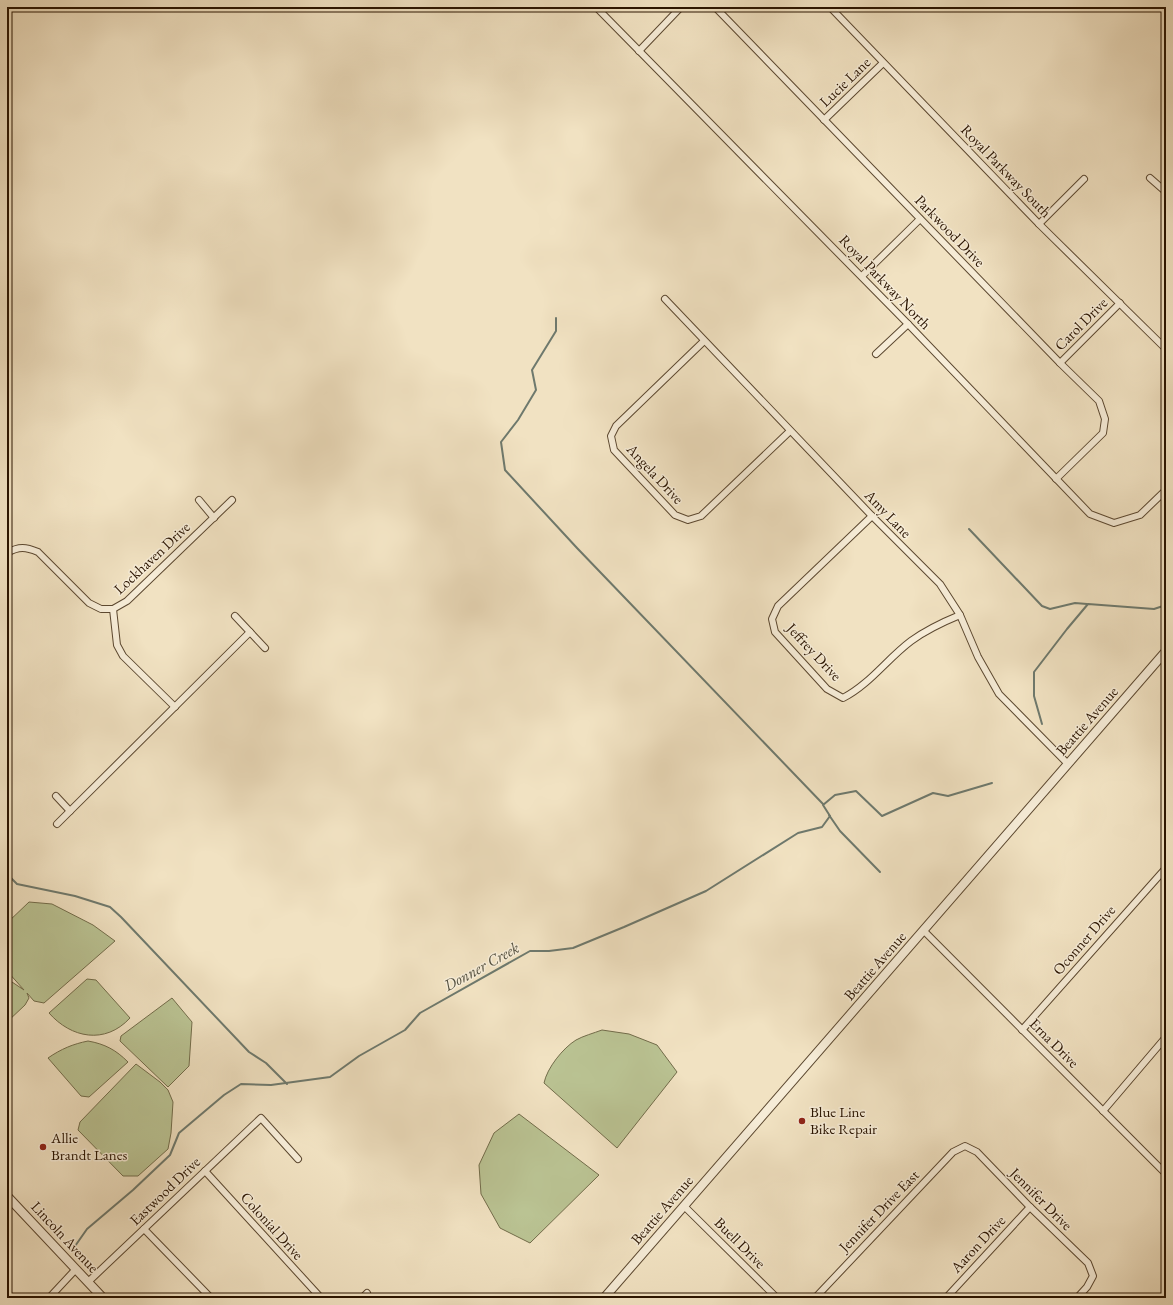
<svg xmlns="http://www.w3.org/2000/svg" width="1173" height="1305" font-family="'EB Garamond',serif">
	<rect width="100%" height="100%" fill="#f1e2c2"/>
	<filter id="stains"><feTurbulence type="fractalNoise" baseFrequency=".005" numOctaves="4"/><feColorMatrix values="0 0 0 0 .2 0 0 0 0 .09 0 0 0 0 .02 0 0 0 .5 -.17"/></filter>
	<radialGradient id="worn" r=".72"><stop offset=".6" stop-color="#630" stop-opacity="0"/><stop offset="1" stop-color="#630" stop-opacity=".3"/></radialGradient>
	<!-- green -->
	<g fill="#bac393" stroke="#726c4a">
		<path d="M29,902L52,904L93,925L115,941L44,1003L34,1001L27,993L29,998L25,1005L7,1022V981L12,982L24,990L7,971V923Z"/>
		<path d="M87,979L96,980L130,1018C105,1045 71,1038 49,1013Z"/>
		<path d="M172,998L192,1022L189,1066L168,1087L120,1041L121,1036Z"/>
		<path d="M602,1030L629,1034L657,1045L677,1072L617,1148L544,1083C547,1068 563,1048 576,1040C583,1036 594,1033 602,1030Z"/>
		<path d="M88,1041C105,1044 116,1050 128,1062L89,1097L81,1096L48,1058C61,1049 73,1044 88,1041Z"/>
		<path d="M136,1064L160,1082L168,1090L173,1102L171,1133L168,1149L138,1176H123L78,1130L80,1122Z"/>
		<path d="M519,1114L599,1175L530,1243L500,1228L481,1194L479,1165L494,1133Z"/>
	</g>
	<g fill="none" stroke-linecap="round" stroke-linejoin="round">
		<!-- stream -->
		<g stroke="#6e796d" stroke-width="2">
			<path d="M556,318V331L532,370L536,390L518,420L501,442L505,470L577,548L823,804"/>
			<path d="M969,529L1042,606L1050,609L1075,603L1087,604"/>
			<path d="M1042,724L1034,696V672L1067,629L1088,604L1154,609L1166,605"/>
			<path d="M829,815L840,831L880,872"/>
			<path d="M7,874L17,884L75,896L110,907L121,917L249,1052L266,1063L287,1084"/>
			<path d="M73,1249L87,1229L133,1190L170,1155L179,1133L224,1095L241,1084L271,1085L330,1077L359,1056L405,1030L420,1013L530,951H549L573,948L624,927L706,891L798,833L822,827L830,816L823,805L835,795L856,791L882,816L933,793L948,796L992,783"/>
		</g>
		<!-- minor casing -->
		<g stroke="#5c4830" stroke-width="8">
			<g id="minor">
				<path d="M596,7L908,324L1090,514L1114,523L1140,515L1166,490"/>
				<path d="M715,7L1060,363L1099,401L1105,419L1103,433L1056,479"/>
				<path d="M830,7L1039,224L1166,349"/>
				<path d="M639,51L681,7"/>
				<path d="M824,120L883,63"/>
				<path d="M1150,178L1166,192"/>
				<path d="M1039,224L1084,179"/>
				<path d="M862,276L920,219"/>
				<path d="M665,299L872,516L940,584L960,615L978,657L999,694L1068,764"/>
				<path d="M704,341L616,426L611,436L614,450L675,515L688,520L701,516L790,431"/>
				<path d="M876,354L908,324"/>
				<path d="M1060,363L1120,303"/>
				<path d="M199,500L214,518"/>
				<path d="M872,516L778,606L772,619L775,632L827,689L843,698C870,684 887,659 911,641C926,630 943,622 960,615"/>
				<path d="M7,553C19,546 26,547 38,552L89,603L101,609H113L127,601L232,500"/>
				<path d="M113,609L117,645L123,656L175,707"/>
				<path d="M235,616L265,648"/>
				<path d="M56,796L70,811"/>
				<path d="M57,824L250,632"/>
				<path d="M924,931L1166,1174"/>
				<path d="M1022,1030L1166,868"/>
				<path d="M1103,1111L1166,1037"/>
				<path d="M205,1171L321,1298"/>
				<path d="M684,1206L777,1298"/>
				<path d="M144,1229L211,1298"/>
				<path d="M88,1282L261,1118L298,1159"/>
				<path d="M49,1298L76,1269"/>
				<path d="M362,1298L367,1293"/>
				<path d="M815,1298L953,1152L965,1146L977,1152L1030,1207L1088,1263L1093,1276L1087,1287L1077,1298"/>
				<path d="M946,1298L1030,1207"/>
			</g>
		</g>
		<!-- tertiary casing -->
		<g stroke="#5c4830" stroke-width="10">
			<g id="tertiary">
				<path d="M7,1196L103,1298"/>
				<path d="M604,1298L1166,651"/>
			</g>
		</g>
		<!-- minor -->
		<use href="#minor" stroke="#f6ecd7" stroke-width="6"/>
		<!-- tertiary -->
		<use href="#tertiary" stroke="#f6ecd7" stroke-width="8"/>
	</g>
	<!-- markers -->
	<g fill="#8f2418" stroke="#f6ecd7" stroke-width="1.5">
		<circle cx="802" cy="1121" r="4"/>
		<circle cx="43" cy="1147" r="4"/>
	</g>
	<g text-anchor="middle" stroke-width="3" stroke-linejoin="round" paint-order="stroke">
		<!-- street labels -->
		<g font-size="15" fill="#2a1400" stroke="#f6ecd7">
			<text transform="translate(845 82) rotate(-44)" y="5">Lucie Lane</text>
			<text transform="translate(1006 171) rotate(46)" y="5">Royal Parkway South</text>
			<text transform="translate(950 231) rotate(46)" y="5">Parkwood Drive</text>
			<text transform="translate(885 282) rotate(46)" y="5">Royal Parkway North</text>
			<text transform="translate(1081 324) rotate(-45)" y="5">Carol Drive</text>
			<text transform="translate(655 474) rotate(47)" y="5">Angela Drive</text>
			<text transform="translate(888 514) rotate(46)" y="5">Amy Lane</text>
			<text transform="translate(152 558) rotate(-43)" y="5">Lockhaven Drive</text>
			<text transform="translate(814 652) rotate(47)" y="5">Jeffrey Drive</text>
			<text transform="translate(1087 721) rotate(-49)" y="5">Beattie Avenue</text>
			<text transform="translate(1084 940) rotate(-49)" y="5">Oconner Drive</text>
			<text transform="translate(875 966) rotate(-49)" y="5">Beattie Avenue</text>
			<text transform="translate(1054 1043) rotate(45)" y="5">Erna Drive</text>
			<text transform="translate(165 1191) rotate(-44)" y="5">Eastwood Drive</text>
			<text transform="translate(1041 1199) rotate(45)" y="5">Jennifer Drive</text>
			<text transform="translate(662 1210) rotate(-49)" y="5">Beattie Avenue</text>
			<text transform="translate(879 1211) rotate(-46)" y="5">Jennifer Drive East</text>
			<text transform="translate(272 1226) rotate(48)" y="5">Colonial Drive</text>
			<text transform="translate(65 1237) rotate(47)" y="5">Lincoln Avenue</text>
			<text transform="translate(740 1243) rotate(45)" y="5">Buell Drive</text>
			<text transform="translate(978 1244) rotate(-47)" y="5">Aaron Drive</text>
		</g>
		<!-- poi labels -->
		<g font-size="15" fill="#2a1400" stroke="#f6ecd7" text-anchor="start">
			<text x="810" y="1117">Blue Line<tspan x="810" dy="17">Bike Repair</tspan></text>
			<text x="51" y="1143">Allie<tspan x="51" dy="17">Brandt Lanes</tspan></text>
		</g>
		<!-- water labels -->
		<g font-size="16" font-style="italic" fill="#524f3f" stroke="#f6ecd7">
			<text transform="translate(481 966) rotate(-29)" y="6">Donner Creek</text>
		</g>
	</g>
	<!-- margin -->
	<rect width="1173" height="1305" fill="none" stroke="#f1e2c2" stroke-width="24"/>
	<rect x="8" y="8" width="1157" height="1289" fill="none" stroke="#2a1400" stroke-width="2"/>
	<rect x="12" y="12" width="1149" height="1281" fill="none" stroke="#2a1400"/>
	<rect width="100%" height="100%" filter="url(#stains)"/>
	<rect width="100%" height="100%" fill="url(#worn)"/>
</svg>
